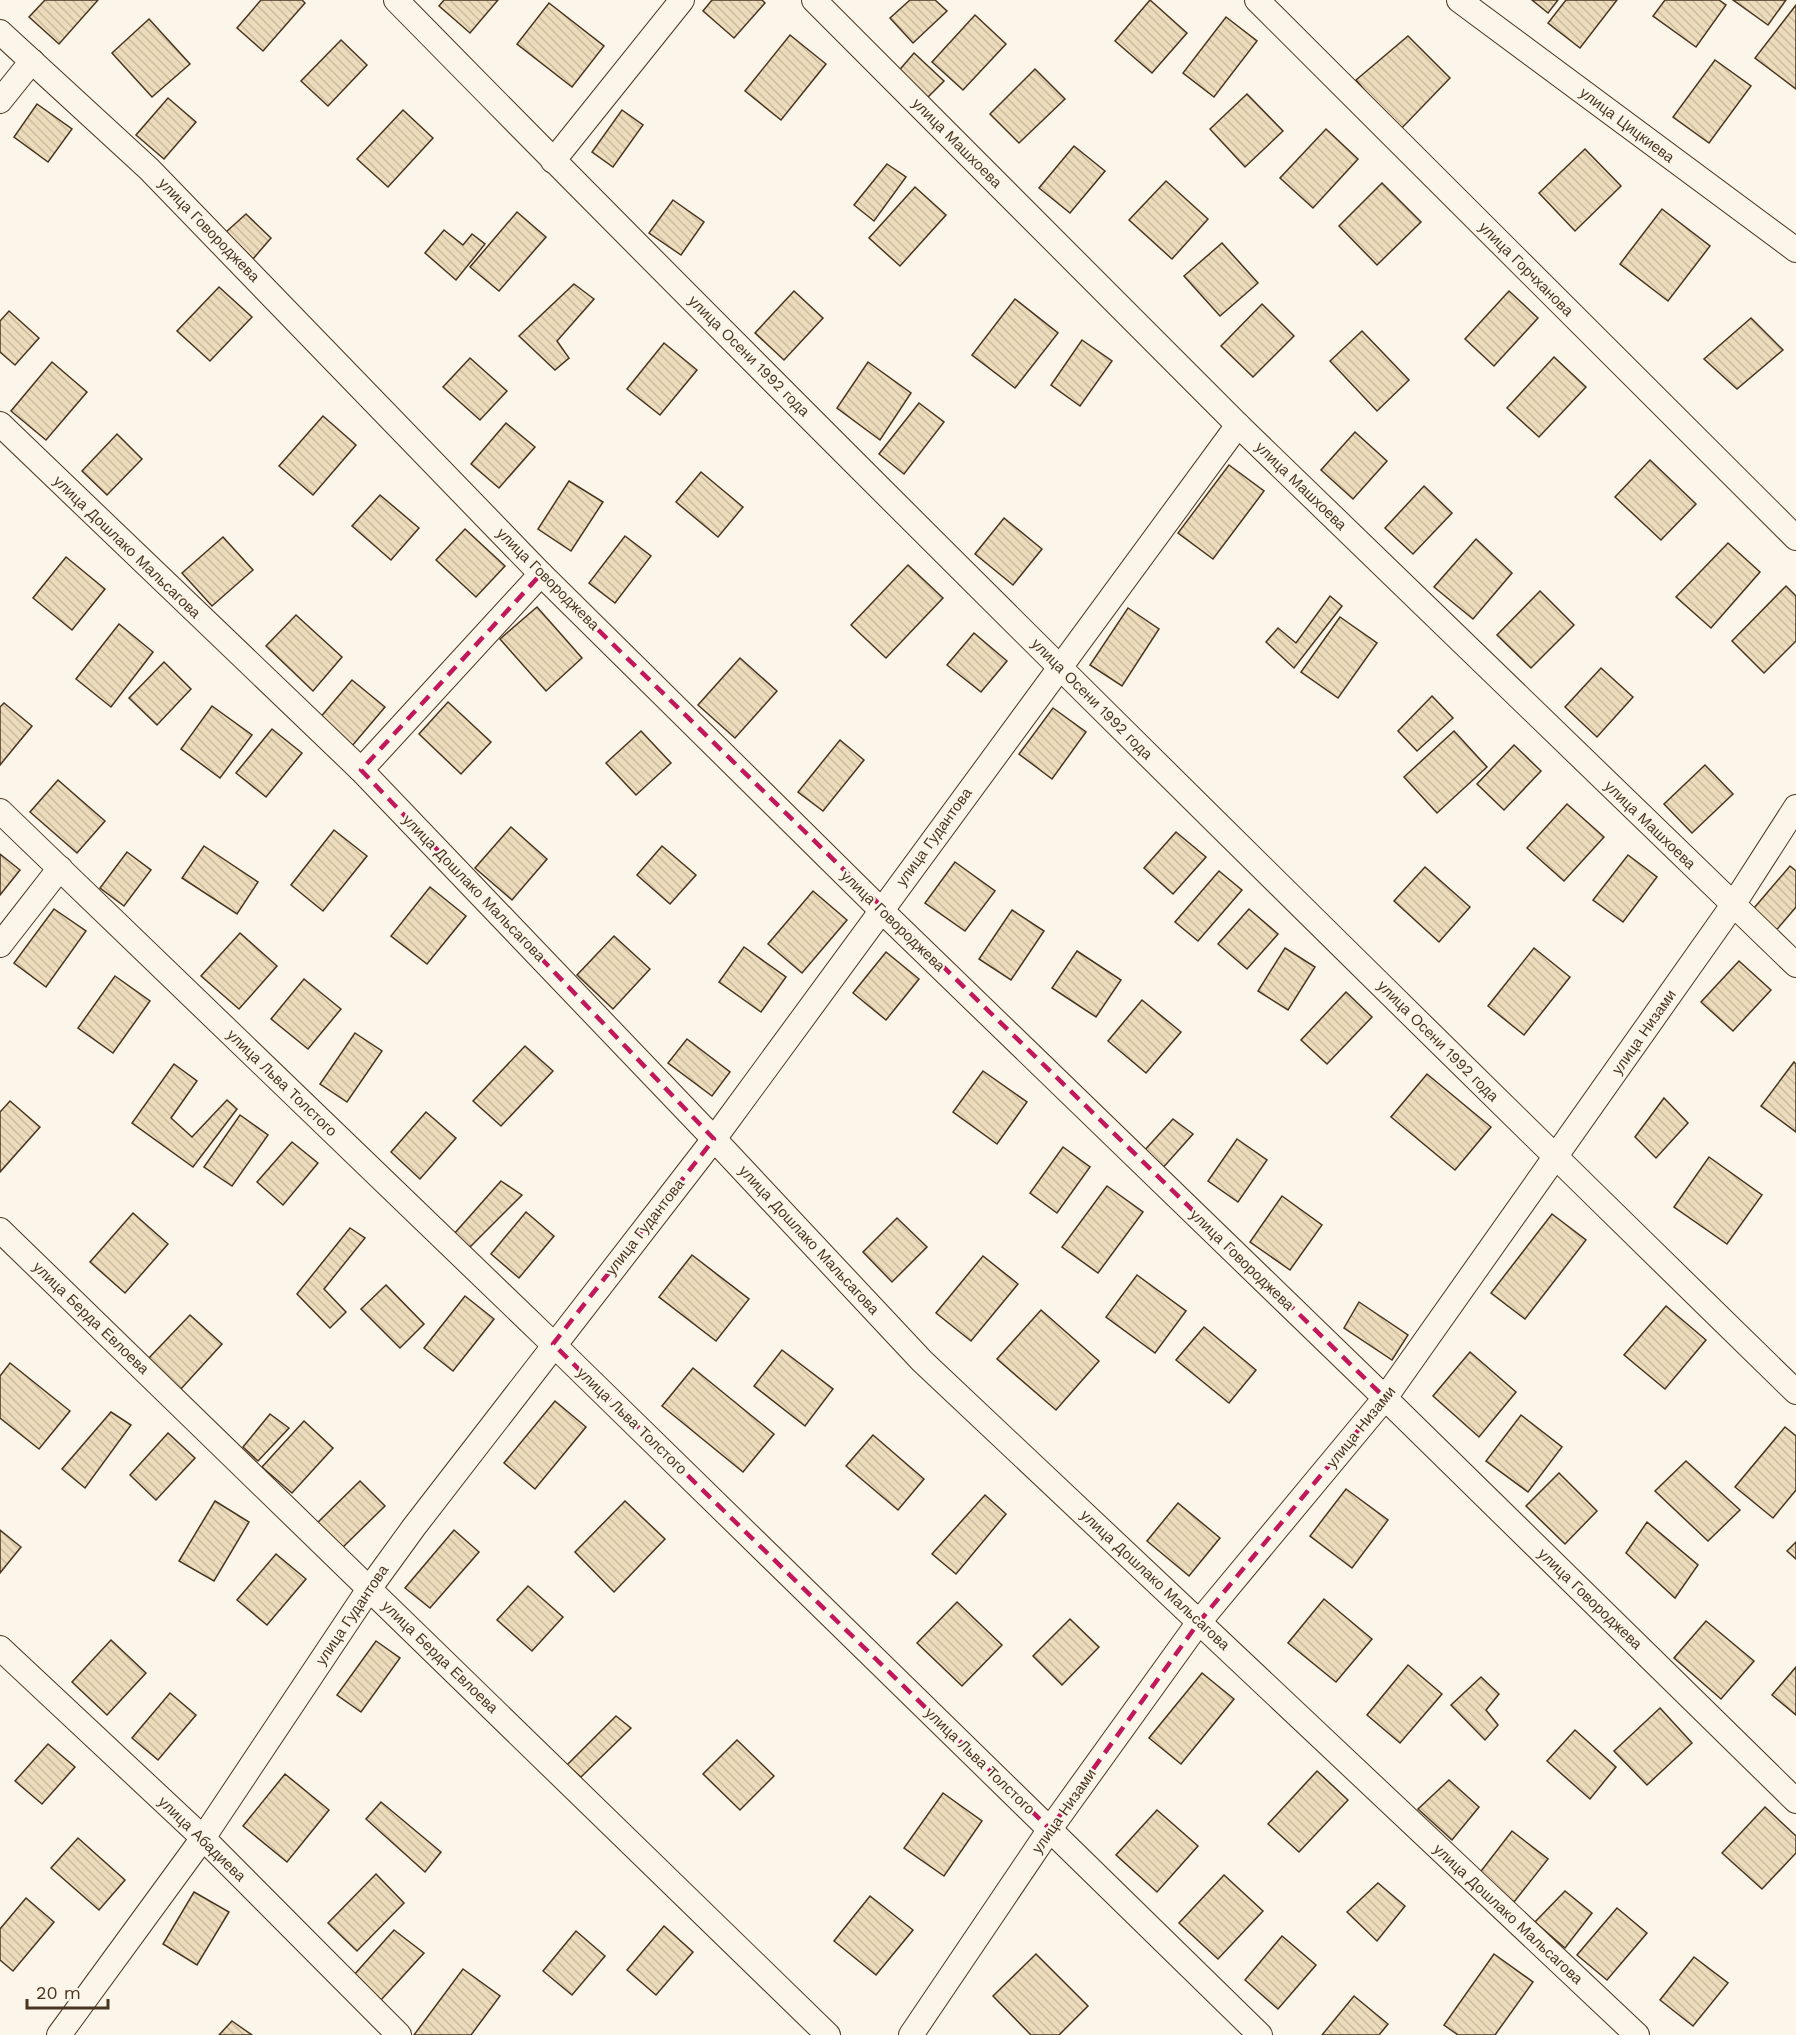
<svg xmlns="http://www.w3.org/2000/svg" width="1796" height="2035" font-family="'Work Sans',sans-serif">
	<defs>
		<pattern id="building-back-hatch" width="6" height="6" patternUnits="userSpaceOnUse" patternTransform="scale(1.5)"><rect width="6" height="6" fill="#ecdcbc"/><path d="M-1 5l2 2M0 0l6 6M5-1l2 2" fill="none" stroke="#ccbda1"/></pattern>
	</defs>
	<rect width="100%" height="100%" fill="#fbf6e9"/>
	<!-- building -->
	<g fill="url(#building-back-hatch)" stroke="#4a3520" stroke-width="1.5">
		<path d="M45,0H98L59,44L29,17Z"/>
		<path d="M261,0H302L305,3L263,51L237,28Z"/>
		<path d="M444,0H498L470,33L439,6Z"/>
		<path d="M712,0H762L765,3L734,38L703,11Z"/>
		<path d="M910,0H935L947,11L913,43L890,18Z"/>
		<path d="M1150,0L1187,33L1152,73L1115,41Z"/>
		<path d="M1532,0H1558L1548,13Z"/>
		<path d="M1566,0H1617L1580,48L1548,23Z"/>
		<path d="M1665,0H1719L1726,5L1696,47L1653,16Z"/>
		<path d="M1733,0H1786L1768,25Z"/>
		<path d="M549,3L604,46L572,87L517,44Z"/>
		<path d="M1796,5V89L1755,58Z"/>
		<path d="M975,15L1006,44L963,90L932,62Z"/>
		<path d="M1226,17L1257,41L1214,97L1183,73Z"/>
		<path d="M149,19L190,64L152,97L112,53Z"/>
		<path d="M790,35L826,64L781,120L745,91Z"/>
		<path d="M1408,36L1450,78L1399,131L1356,80Z"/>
		<path d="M341,40L367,65L328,106L301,81Z"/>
		<path d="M914,53L944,81L926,99L896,74Z"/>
		<path d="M1715,60L1751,86L1709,143L1673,117Z"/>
		<path d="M1035,69L1065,99L1019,143L990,114Z"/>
		<path d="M1247,94L1283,131L1245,167L1210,129Z"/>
		<path d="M168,98L196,122L164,159L136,135Z"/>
		<path d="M37,104L72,129L48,162L14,137Z"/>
		<path d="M403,110L433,138L388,187L357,159Z"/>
		<path d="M622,110L643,125L613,167L592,152Z"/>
		<path d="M1326,129L1358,159L1313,208L1280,178Z"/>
		<path d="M1074,146L1105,171L1070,213L1039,188Z"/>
		<path d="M1585,149L1621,186L1575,231L1539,193Z"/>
		<path d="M887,164L906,177L874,221L854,205Z"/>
		<path d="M1166,181L1208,219L1172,259L1129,220Z"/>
		<path d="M1382,183L1421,222L1377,265L1339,226Z"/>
		<path d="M915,187L946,215L900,266L869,238Z"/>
		<path d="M673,200L704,222L681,255L649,233Z"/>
		<path d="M1662,209L1710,246L1668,301L1620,264Z"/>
		<path d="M517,212L546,237L499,291L470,267Z"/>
		<path d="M246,214L271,238L253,259L226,232Z"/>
		<path d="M444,230L463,245L472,234L485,244L456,280L425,253Z"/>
		<path d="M1222,243L1258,283L1220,316L1184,276Z"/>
		<path d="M574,284L594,299L557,341L569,358L555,370L519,336Z"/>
		<path d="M219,287L252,317L210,361L177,331Z"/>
		<path d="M794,291L823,318L784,360L755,333Z"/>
		<path d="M1509,291L1538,318L1494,366L1465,339Z"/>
		<path d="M1015,299L1058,333L1015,388L972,355Z"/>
		<path d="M1262,304L1294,336L1253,377L1221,346Z"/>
		<path d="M9,311L39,338L15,365L0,352V321Z"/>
		<path d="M1751,318L1783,350L1737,389L1704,359Z"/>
		<path d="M1362,331L1409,380L1377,411L1330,361Z"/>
		<path d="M1082,340L1112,361L1080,406L1051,385Z"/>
		<path d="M664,343L697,370L660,415L627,389Z"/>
		<path d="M1554,357L1586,387L1539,437L1507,408Z"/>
		<path d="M470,358L507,391L480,420L443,387Z"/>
		<path d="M52,362L87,392L46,440L11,411Z"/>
		<path d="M868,362L911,393L880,440L837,408Z"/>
		<path d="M919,403L944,422L904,474L879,454Z"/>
		<path d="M323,416L356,445L313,495L279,466Z"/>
		<path d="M506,423L535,447L499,488L471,464Z"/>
		<path d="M1355,432L1387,461L1353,499L1321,470Z"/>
		<path d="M117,434L142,459L107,495L82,471Z"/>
		<path d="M1650,460L1696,504L1661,540L1615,497Z"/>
		<path d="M1229,465L1264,491L1213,559L1178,533Z"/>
		<path d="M701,472L743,507L718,537L676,502Z"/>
		<path d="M569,481L603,502L571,551L538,529Z"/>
		<path d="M1424,486L1452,513L1413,554L1385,528Z"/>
		<path d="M380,495L419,528L391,560L352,526Z"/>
		<path d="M1004,518L1042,549L1013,585L975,554Z"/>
		<path d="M465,529L505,566L476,597L436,560Z"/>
		<path d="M625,536L651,556L615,603L589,583Z"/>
		<path d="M223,537L253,570L212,606L182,573Z"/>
		<path d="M1476,539L1512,573L1473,619L1434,587Z"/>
		<path d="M1728,543L1760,572L1711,628L1676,597Z"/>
		<path d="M66,557L105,589L72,630L33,598Z"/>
		<path d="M908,565L943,598L886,658L851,625Z"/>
		<path d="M1786,586L1796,596V641L1764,673L1732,641Z"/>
		<path d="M1540,591L1574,625L1531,668L1497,635Z"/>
		<path d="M1330,596L1342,606L1294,668L1266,642L1278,628L1296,643Z"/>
		<path d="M537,607L582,658L546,691L500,639Z"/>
		<path d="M1128,608L1159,629L1122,686L1090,665Z"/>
		<path d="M296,615L342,657L313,691L266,646Z"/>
		<path d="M1340,617L1377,643L1338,698L1301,672Z"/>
		<path d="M119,624L153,652L111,707L76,679Z"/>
		<path d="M974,633L1007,661L981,692L947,665Z"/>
		<path d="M740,658L777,691L735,738L698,705Z"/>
		<path d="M164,662L191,689L157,725L129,698Z"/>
		<path d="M1601,668L1633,697L1597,737L1565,707Z"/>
		<path d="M352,680L385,707L352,746L319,719Z"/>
		<path d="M1432,696L1453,718L1417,751L1398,731Z"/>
		<path d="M448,702L491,742L461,774L419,734Z"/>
		<path d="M4,703L32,726L0,765V707Z"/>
		<path d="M212,706L252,735L220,778L181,749Z"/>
		<path d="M1053,708L1086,732L1052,779L1019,754Z"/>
		<path d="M272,729L302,753L266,797L236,773Z"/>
		<path d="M641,731L671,763L636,795L606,763Z"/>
		<path d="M1454,731L1487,767L1437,813L1404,777Z"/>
		<path d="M840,740L864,760L823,811L798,792Z"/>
		<path d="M1514,745L1541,771L1504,810L1477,784Z"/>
		<path d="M1705,765L1733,794L1692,833L1664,804Z"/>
		<path d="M58,780L105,821L77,853L30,812Z"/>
		<path d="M1567,804L1604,837L1564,881L1527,848Z"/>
		<path d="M511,827L547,859L512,900L475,868Z"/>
		<path d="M334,830L367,856L323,911L291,885Z"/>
		<path d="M1176,832L1206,857L1173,894L1144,868Z"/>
		<path d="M204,846L258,882L237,914L182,878Z"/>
		<path d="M662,846L696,875L670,904L637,875Z"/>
		<path d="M127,852L151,870L124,906L100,888Z"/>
		<path d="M0,854L20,870L0,895Z"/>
		<path d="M1628,855L1657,877L1623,922L1593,900Z"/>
		<path d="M955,862L995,891L965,931L925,903Z"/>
		<path d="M1790,866L1796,871V907L1773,934L1749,914Z"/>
		<path d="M1425,867L1470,907L1439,942L1394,901Z"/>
		<path d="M1219,871L1242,890L1198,941L1175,922Z"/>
		<path d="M430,887L466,916L427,964L391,936Z"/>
		<path d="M813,891L847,920L802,973L768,944Z"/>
		<path d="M54,909L86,931L46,987L14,963Z"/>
		<path d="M1249,909L1278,934L1247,969L1218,944Z"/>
		<path d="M1012,910L1044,931L1011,980L979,959Z"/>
		<path d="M240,933L277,966L239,1009L201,976Z"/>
		<path d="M614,936L650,969L613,1009L577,975Z"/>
		<path d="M744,947L786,977L761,1012L719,982Z"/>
		<path d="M1285,948L1315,967L1288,1010L1258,991Z"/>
		<path d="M1534,948L1570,977L1524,1035L1488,1006Z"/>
		<path d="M1077,951L1121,980L1096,1017L1052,988Z"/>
		<path d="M886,952L919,979L886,1020L853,993Z"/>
		<path d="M1739,961L1771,990L1733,1031L1701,1002Z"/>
		<path d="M115,976L150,1001L113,1053L78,1028Z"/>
		<path d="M304,979L341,1009L308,1049L271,1019Z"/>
		<path d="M1346,992L1372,1017L1327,1064L1301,1040Z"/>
		<path d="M1142,1000L1181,1032L1146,1073L1108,1041Z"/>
		<path d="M355,1033L382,1051L347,1102L320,1084Z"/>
		<path d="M687,1039L730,1072L712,1096L668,1063Z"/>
		<path d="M525,1046L553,1071L501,1126L473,1101Z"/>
		<path d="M1794,1062L1796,1064V1132L1761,1106Z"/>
		<path d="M174,1064L197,1081L171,1118L192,1137L227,1100L237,1109L193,1167L132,1123Z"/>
		<path d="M983,1071L1027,1102L997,1144L953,1112Z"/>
		<path d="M1427,1074L1491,1127L1455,1170L1391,1117Z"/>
		<path d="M1664,1098L1688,1123L1656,1158L1635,1137Z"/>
		<path d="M10,1101L40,1127L0,1172V1112Z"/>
		<path d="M426,1112L456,1138L420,1179L391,1152Z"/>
		<path d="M240,1115L268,1135L232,1186L204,1167Z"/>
		<path d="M1173,1119L1193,1134L1161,1170L1143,1152Z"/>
		<path d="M1237,1139L1267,1160L1238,1202L1208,1181Z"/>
		<path d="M292,1142L318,1163L283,1205L257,1182Z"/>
		<path d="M1063,1147L1090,1167L1057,1213L1030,1193Z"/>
		<path d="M1709,1157L1762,1195L1727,1244L1674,1207Z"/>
		<path d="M501,1181L522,1195L470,1247L454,1234Z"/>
		<path d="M1107,1186L1143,1212L1098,1273L1062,1247Z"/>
		<path d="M1282,1196L1322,1225L1290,1270L1250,1242Z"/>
		<path d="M526,1212L554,1236L519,1278L491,1254Z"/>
		<path d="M133,1213L168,1244L125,1293L90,1262Z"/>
		<path d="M1552,1214L1586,1240L1525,1319L1491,1293Z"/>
		<path d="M897,1218L927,1247L892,1282L863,1252Z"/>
		<path d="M350,1228L365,1238L324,1289L346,1312L330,1328L297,1294Z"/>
		<path d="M692,1255L749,1299L716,1341L659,1297Z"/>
		<path d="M983,1256L1018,1284L971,1341L936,1313Z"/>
		<path d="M1137,1275L1186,1311L1155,1353L1106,1317Z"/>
		<path d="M386,1285L424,1324L400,1348L361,1309Z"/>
		<path d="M465,1296L494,1319L453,1371L424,1348Z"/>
		<path d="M1359,1302L1408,1335L1392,1360L1344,1328Z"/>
		<path d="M1666,1306L1706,1340L1665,1389L1624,1355Z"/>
		<path d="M1041,1310L1099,1361L1056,1410L997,1359Z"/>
		<path d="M190,1315L222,1344L180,1390L147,1360Z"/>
		<path d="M1204,1327L1256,1370L1229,1403L1176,1360Z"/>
		<path d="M782,1350L833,1389L805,1426L754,1386Z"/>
		<path d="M1470,1352L1516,1392L1479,1437L1433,1396Z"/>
		<path d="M10,1363L70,1411L39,1449L0,1418V1376Z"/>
		<path d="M693,1368L774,1434L743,1472L662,1406Z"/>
		<path d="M555,1401L586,1427L535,1489L504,1463Z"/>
		<path d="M111,1412L131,1425L85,1488L62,1469Z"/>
		<path d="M270,1414L289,1428L258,1461L243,1447Z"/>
		<path d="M1521,1415L1562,1447L1528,1492L1486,1461Z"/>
		<path d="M304,1421L333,1448L292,1493L262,1467Z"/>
		<path d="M1785,1427L1796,1436V1490L1773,1518L1735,1487Z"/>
		<path d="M168,1433L195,1458L156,1500L130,1475Z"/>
		<path d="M873,1435L924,1479L898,1510L846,1466Z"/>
		<path d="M1686,1461L1740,1510L1708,1541L1655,1491Z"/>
		<path d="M1559,1473L1597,1511L1565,1544L1526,1506Z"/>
		<path d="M360,1481L385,1506L339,1551L314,1526Z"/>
		<path d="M1346,1489L1388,1520L1352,1568L1310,1536Z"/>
		<path d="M985,1495L1006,1514L956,1574L932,1554Z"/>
		<path d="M215,1501L249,1522L214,1581L179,1561Z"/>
		<path d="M625,1501L665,1539L614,1592L575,1552Z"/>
		<path d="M1178,1503L1220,1538L1189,1576L1147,1541Z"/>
		<path d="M1647,1522L1698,1565L1675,1598L1626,1553Z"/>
		<path d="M0,1530L21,1547L0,1573Z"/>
		<path d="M454,1530L479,1552L430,1608L405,1588Z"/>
		<path d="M1796,1542V1559L1787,1551Z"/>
		<path d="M276,1554L306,1579L267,1625L237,1600Z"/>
		<path d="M528,1586L563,1617L532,1651L497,1620Z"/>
		<path d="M1324,1599L1372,1639L1336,1682L1288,1643Z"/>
		<path d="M957,1602L1002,1645L962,1686L917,1643Z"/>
		<path d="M1070,1619L1099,1647L1062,1685L1033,1656Z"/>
		<path d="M1706,1621L1754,1661L1721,1699L1674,1658Z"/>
		<path d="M111,1640L146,1673L107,1715L72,1682Z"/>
		<path d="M376,1641L400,1658L361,1712L337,1695Z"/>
		<path d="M1408,1665L1442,1694L1400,1743L1367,1715Z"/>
		<path d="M1796,1667V1715L1772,1695Z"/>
		<path d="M1202,1673L1234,1699L1181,1764L1149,1738Z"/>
		<path d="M1481,1677L1499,1694L1486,1710L1498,1725L1485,1740L1451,1705Z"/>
		<path d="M170,1693L196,1715L158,1760L132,1738Z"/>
		<path d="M1660,1708L1692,1743L1647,1785L1614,1751Z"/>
		<path d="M616,1716L631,1728L581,1777L567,1765Z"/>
		<path d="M1575,1730L1616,1767L1590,1799L1547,1761Z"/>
		<path d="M737,1740L774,1776L740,1810L703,1774Z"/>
		<path d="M48,1744L75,1767L42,1804L15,1781Z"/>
		<path d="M1317,1771L1348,1800L1299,1852L1268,1824Z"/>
		<path d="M285,1774L329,1810L287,1862L243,1826Z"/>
		<path d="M1449,1780L1479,1807L1452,1840L1418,1809Z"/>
		<path d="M943,1793L982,1821L944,1876L904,1848Z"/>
		<path d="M381,1802L441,1852L425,1872L366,1819Z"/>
		<path d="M1765,1807L1796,1836V1853L1762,1889L1722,1853Z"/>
		<path d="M1157,1810L1198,1846L1157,1892L1116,1855Z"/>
		<path d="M1512,1831L1548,1859L1514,1902L1478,1875Z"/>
		<path d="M78,1838L125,1880L99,1910L51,1868Z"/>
		<path d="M376,1874L404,1903L357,1951L328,1923Z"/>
		<path d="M1224,1875L1263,1911L1218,1959L1179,1923Z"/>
		<path d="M1378,1883L1405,1906L1377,1941L1347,1912Z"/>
		<path d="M1565,1891L1592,1913L1565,1948L1535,1922Z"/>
		<path d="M194,1892L229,1912L197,1965L163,1944Z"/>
		<path d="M870,1896L913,1930L876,1975L834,1941Z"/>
		<path d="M26,1898L54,1922L13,1971L0,1960V1929Z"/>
		<path d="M1617,1908L1647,1933L1607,1980L1577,1955Z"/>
		<path d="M664,1926L693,1952L656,1995L627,1970Z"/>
		<path d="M394,1930L424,1953L381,2000L354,1975Z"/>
		<path d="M576,1931L605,1956L572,1995L543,1971Z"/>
		<path d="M1282,1936L1316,1965L1278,2009L1245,1980Z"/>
		<path d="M1036,1954L1088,2006L1059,2035H1031L993,1996Z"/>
		<path d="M1494,1954L1533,1982L1495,2035H1458L1444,2025Z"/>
		<path d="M1694,1957L1728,1983L1693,2026L1660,2000Z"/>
		<path d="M463,1969L500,1996L471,2035H414Z"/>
		<path d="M1354,1996L1388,2024L1379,2035H1322Z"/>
		<path d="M232,2021L252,2035H219Z"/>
	</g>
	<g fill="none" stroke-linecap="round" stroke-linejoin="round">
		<!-- minor casing -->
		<g stroke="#4a3520" stroke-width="26">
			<g id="minor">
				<path d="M396,0C857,470 1325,932 1796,1392"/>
				<path d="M814,0L1238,425L1796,965"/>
				<path d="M1257,0L1796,538"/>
				<path d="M1459,0L1796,250"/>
				<path d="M0,32L149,169L541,574L881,910L1385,1398L1796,1801"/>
				<path d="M0,101L32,61"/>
				<path d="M553,161L682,0"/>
				<path d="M0,424L361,770L714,1139L922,1361L1637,2035"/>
				<path d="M361,770L541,574"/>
				<path d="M0,811L553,1344L1260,2035"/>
				<path d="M0,945L60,868"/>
				<path d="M0,1230L828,2035"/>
				<path d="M0,1648L203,1838L399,2035"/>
				<path d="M59,2035L203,1838L369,1589L414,1527L714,1139L1238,425"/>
				<path d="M911,2035L1050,1829L1199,1622L1385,1398L1733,905L1796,807"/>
			</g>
		</g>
		<!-- minor -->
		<use href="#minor" stroke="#fbf6e9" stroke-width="24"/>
	</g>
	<!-- marked area -->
	<path fill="none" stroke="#c2185b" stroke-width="4.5" stroke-dasharray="12 8" stroke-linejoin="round" d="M541,574L1385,1398L1199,1622L1050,1829L553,1344L714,1139L361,770Z"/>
	<g text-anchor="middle" stroke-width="4.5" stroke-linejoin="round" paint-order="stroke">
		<!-- street labels -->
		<g font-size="15" fill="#4a3520" stroke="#fbf6e9">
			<text transform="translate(1627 125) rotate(37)" y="5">улица Цицкиева</text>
			<text transform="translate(957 143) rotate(45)" y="5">улица Машхоева</text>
			<text transform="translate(209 230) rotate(46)" y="5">улица Говороджева</text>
			<text transform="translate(1526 269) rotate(45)" y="5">улица Горчханова</text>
			<text transform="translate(749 356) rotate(45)" y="5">улица Осени 1992 года</text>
			<text transform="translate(1301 486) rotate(44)" y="5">улица Машхоева</text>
			<text transform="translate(127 547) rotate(44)" y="5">улица Дошлако Мальсагова</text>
			<text transform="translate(548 579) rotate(45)" y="5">улица Говороджева</text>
			<text transform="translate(1092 699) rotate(45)" y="5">улица Осени 1992 года</text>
			<text transform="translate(1650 825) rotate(44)" y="5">улица Машхоева</text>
			<text transform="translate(934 837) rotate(-54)" y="5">улица Гудантова</text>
			<text transform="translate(474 888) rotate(46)" y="5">улица Дошлако Мальсагова</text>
			<text transform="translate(893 921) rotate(44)" y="5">улица Говороджева</text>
			<text transform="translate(1644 1032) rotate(-55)" y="5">улица Низами</text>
			<text transform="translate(1438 1041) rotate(45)" y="5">улица Осени 1992 года</text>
			<text transform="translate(282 1083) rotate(44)" y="5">улица Льва Толстого</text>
			<text transform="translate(645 1227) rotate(-52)" y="5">улица Гудантова</text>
			<text transform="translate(809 1240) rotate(47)" y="5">улица Дошлако Мальсагова</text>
			<text transform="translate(1242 1260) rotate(44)" y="5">улица Говороджева</text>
			<text transform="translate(91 1318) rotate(44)" y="5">улица Берда Евлоева</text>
			<text transform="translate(632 1421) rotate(44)" y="5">улица Льва Толстого</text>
			<text transform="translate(1361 1427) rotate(-51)" y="5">улица Низами</text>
			<text transform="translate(1155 1580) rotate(43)" y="5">улица Дошлако Мальсагова</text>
			<text transform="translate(1590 1599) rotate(44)" y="5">улица Говороджева</text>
			<text transform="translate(352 1615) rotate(-56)" y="5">улица Гудантова</text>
			<text transform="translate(440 1657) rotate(44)" y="5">улица Берда Евлоева</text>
			<text transform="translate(980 1761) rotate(44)" y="5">улица Льва Толстого</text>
			<text transform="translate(1064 1811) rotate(-55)" y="5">улица Низами</text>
			<text transform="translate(202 1839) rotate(44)" y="5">улица Абадиева</text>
			<text transform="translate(1508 1914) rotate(43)" y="5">улица Дошлако Мальсагова</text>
		</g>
	</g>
	<!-- scale -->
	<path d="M27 1999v9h81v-9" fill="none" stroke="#4a3520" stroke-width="3"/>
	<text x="36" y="1999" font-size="18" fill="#4a3520" stroke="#fbf6e9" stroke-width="4.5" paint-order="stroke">20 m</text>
</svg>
